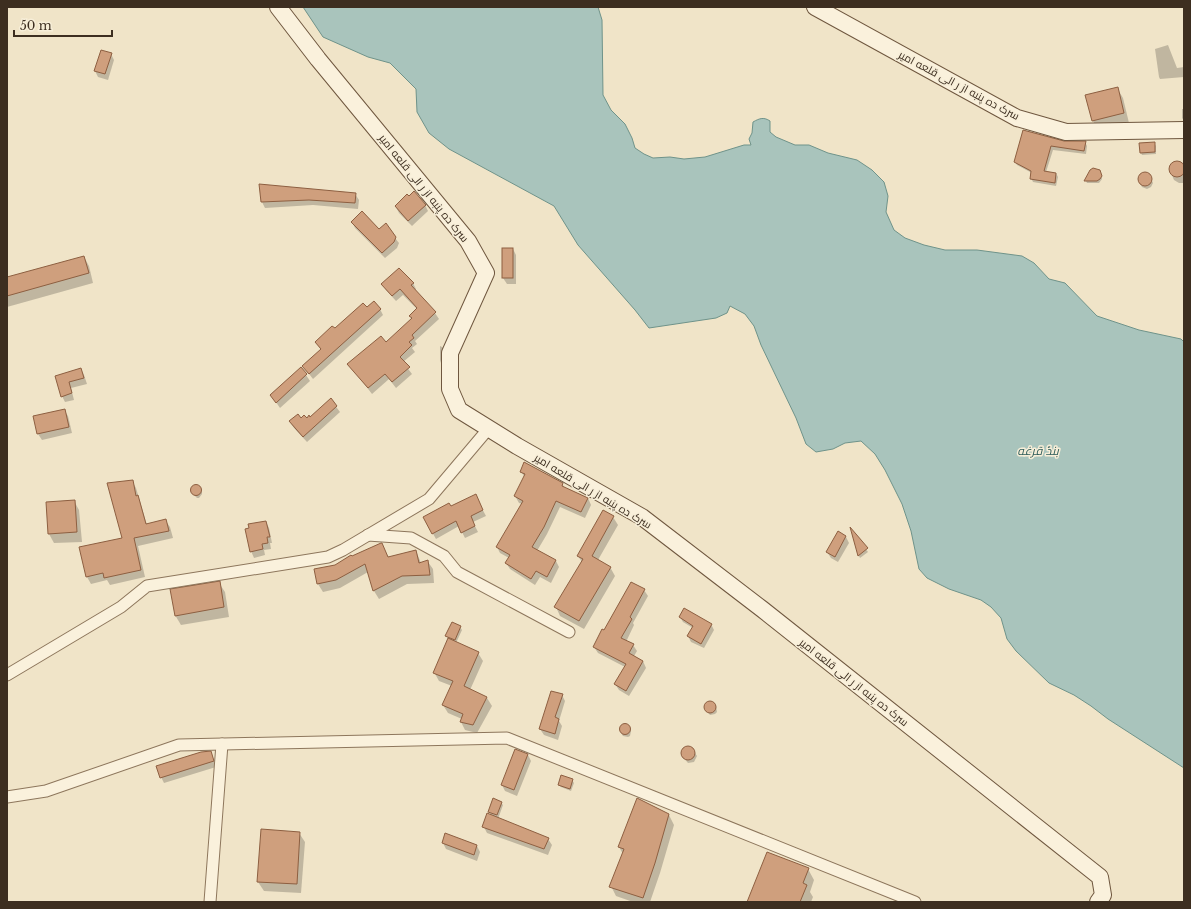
<svg xmlns="http://www.w3.org/2000/svg" width="1191" height="909" font-family="'Libre Baskerville',Cairo,serif">
	<rect width="100%" height="100%" fill="#f0e4c8"/>
	<!-- water -->
	<path fill="#a9c4bc" stroke="#6f938a" d="M303,7H598L602,20L603,95L611,110L625,124L632,138L635,148L644,154L653,158L670,157L684,159L705,157L744,145H751L749,139L752,133L753,122C760,118 764,117 770,121V132L776,137L795,145H809L828,153L857,160L872,170L884,182L888,196L886,212L894,230L905,238L924,245L945,250H977L1022,256L1034,263L1049,279L1065,283L1097,316L1139,330L1181,339L1184,342V768L1108,719L1091,706L1074,695L1049,683L1016,651L1007,639L1001,618L991,607L981,600L949,589L927,578L919,569L911,531L902,504L885,470L875,454L861,441L845,443L833,449L816,452L806,444L796,418L761,345L754,326L745,314L730,306L727,313L716,318L649,328L635,310L578,245L554,206L449,149L429,133L417,112L416,89L390,63L368,57L323,37Z"/>
	<!-- shadow -->
	<g fill="#0003">
		<path d="M1168,45L1177,68L1184,67V77L1160,79L1159,77L1155,49Z"/>
		<path d="M111,54L114,60L108,80L98,77L95,71Z"/>
		<path d="M1117,88L1123,98L1129,123L1098,130L1093,121L1087,96Z"/>
		<path d="M1182,109H1184V121L1182,118Z"/>
		<path d="M1023,131L1063,142H1085L1087,146L1086,154L1053,150L1046,172L1056,173L1058,177L1056,186L1033,182L1031,178L1032,173L1017,165L1015,162Z"/>
		<path d="M1154,143L1156,146V154L1142,155L1141,153Z"/>
		<path d="M1173,163H1179L1184,167V183H1179L1174,180L1171,173L1170,167Z"/>
		<path d="M1145,173L1149,175L1153,183L1151,187L1147,189L1142,187L1138,179L1140,175Z"/>
		<path d="M1101,174L1102,179L1099,183H1087L1086,181Z"/>
		<path d="M355,194L359,200L358,209L313,205L265,208L262,202Z"/>
		<path d="M425,205L428,211L412,226L399,213L396,207Z"/>
		<path d="M352,222L395,238L399,243L397,248L385,258L355,228Z"/>
		<path d="M513,249L516,255V284H507L503,278Z"/>
		<path d="M84,257L89,266L93,283L7,307V278Z"/>
		<path d="M413,283L416,289L415,291L435,313L439,319L415,341L417,344L412,348L415,352L403,362L412,374L396,388L389,379L372,394L349,364L386,343L412,319L410,316L417,309L403,295L396,301L386,290L382,284Z"/>
		<path d="M367,309H380L383,315L313,379L303,366L321,350L316,342Z"/>
		<path d="M440,346L442,347L444,349L442,356L441,363L440,360Z"/>
		<path d="M81,369L84,375L87,384L71,388L74,400L65,402L62,396L56,376Z"/>
		<path d="M306,375L310,381L280,408L271,395Z"/>
		<path d="M331,400L340,412L307,442L294,428L290,422L310,418Z"/>
		<path d="M64,410L68,416L72,433L42,440L38,434Z"/>
		<path d="M521,472L562,484L565,488L588,498L591,505L585,518L560,507L547,534L537,551L556,561L559,567L551,583L540,577L535,585L510,569L506,563L509,558L500,553L497,547L522,504L519,503L515,496L525,477Z"/>
		<path d="M132,481L136,488L147,525L165,520L170,527L173,538L138,546L145,577L110,585L107,580L91,584L87,577L123,539Z"/>
		<path d="M194,486H196L202,492V494L199,498H197L191,492V490Z"/>
		<path d="M74,501L79,510L82,542L54,543L49,534L47,503Z"/>
		<path d="M478,501L486,516L473,522L478,532L465,538L459,526L436,539L424,518L450,508Z"/>
		<path d="M613,517L618,525L598,560L610,567L615,576L584,629L560,616L556,607L582,562L578,556Z"/>
		<path d="M266,522L269,528L272,543H270L271,549L264,550L265,555L254,558L251,551Z"/>
		<path d="M852,531L868,552L860,558L859,556Z"/>
		<path d="M838,533L846,537L849,543L838,562L831,558L827,552Z"/>
		<path d="M381,544L389,558L416,551L421,563L428,562L433,569L434,583L407,584L379,599L374,591L368,572L340,588L323,592L318,584L336,566Z"/>
		<path d="M219,583L225,592L229,617L181,625L175,615Z"/>
		<path d="M644,590L648,596L633,623L634,625L626,642L633,645L637,651L634,656L643,661L646,668L629,696L619,690L615,684L625,667L598,653L594,647L604,632Z"/>
		<path d="M680,617L711,624L714,630L704,648L691,642L688,636L693,628L683,622Z"/>
		<path d="M460,627L462,630L456,643L478,653L483,661L470,690L487,698L492,706L477,733L465,730L461,722L462,719L448,713L443,705L452,686L439,681L434,672L449,639L446,636Z"/>
		<path d="M562,695L565,701L559,721L562,726L558,740L544,735L540,729Z"/>
		<path d="M709,702L714,703L716,706L717,712L715,714L710,715L706,710L705,705Z"/>
		<path d="M626,725L631,731L630,736L628,737L623,736L620,731L621,726Z"/>
		<path d="M688,747L694,749L695,753L697,756L694,762L688,763L683,757L682,751Z"/>
		<path d="M211,752L216,767L164,783L161,777Z"/>
		<path d="M528,755L531,761L517,796L505,791L502,785Z"/>
		<path d="M572,780L574,783L571,791L561,787L559,785Z"/>
		<path d="M501,803L503,805L498,819L548,839L552,845L548,855L487,833L484,827L492,816L489,812Z"/>
		<path d="M669,815L674,825L660,873L650,902H633L616,896L611,886L623,854L619,847Z"/>
		<path d="M299,833L305,842L301,893L264,891L258,882Z"/>
		<path d="M443,843L477,846L480,852L477,861L446,849Z"/>
		<path d="M808,869L814,880L810,892L813,897L811,902H747Z"/>
	</g>
	<!-- building -->
	<g fill="#cf9f7d" stroke="#8d5f41">
		<path d="M101,50L112,53L105,74L94,71Z"/>
		<path d="M1118,87L1124,113L1092,121L1085,95Z"/>
		<path d="M1023,130L1064,141H1086L1084,151L1051,146L1044,171L1056,173L1055,183L1030,179L1031,171L1014,162Z"/>
		<path d="M1155,142V152L1140,153L1139,143Z"/>
		<circle cx="1177" cy="169" r="8"/>
		<path d="M1093,168L1100,170L1102,176L1100,179L1097,181H1084L1090,170Z"/>
		<circle cx="1145" cy="179" r="7"/>
		<path d="M259,184L356,193L355,203L309,200L261,202Z"/>
		<path d="M414,191L426,205L408,221L395,206L407,194L409,196Z"/>
		<path d="M362,211L379,229L386,223L396,237L394,242L382,253L351,222Z"/>
		<rect x="502" y="248" width="11" height="30"/>
		<path d="M84,256L89,273L7,296V277Z"/>
		<path d="M399,268L414,283L411,285L436,312L412,335L414,338L409,342L412,345L400,357L410,367L392,382L385,374L368,388L347,364L381,336L386,342L412,318L409,316L417,308L400,289L392,296L381,284Z"/>
		<path d="M374,301L381,309L309,374L302,366L321,349L315,342L332,326L335,328L363,303L367,307Z"/>
		<path d="M301,367L307,374L276,403L270,395Z"/>
		<path d="M81,368L84,378L69,382L72,393L61,397L55,376Z"/>
		<path d="M331,398L337,406L303,437L289,421L298,414L301,418L304,415L307,418L309,415L310,417Z"/>
		<path d="M65,409L69,427L37,434L33,416Z"/>
		<path d="M524,462L563,483L562,486L588,498L581,512L556,501L544,527L532,547L556,560L547,577L536,571L531,579L505,563L510,555L496,547L523,501L514,496L525,474L520,472Z"/>
		<path d="M133,480L136,496L138,495L146,524L166,519L169,531L134,538L141,570L104,578L103,573L86,577L79,547L122,538L107,483Z"/>
		<circle cx="196" cy="490" r="5.5"/>
		<path d="M476,494L483,510L471,516L475,526L461,533L456,521L432,534L423,517L449,503L451,506Z"/>
		<path d="M75,500L77,532L48,534L46,502Z"/>
		<path d="M603,510L614,516L592,556L611,567L579,621L554,607L583,559L577,556Z"/>
		<path d="M266,521L270,537H267L268,543L262,544L263,549L250,552L245,529L249,528L248,524Z"/>
		<path d="M850,527L868,548L858,556Z"/>
		<path d="M838,531L846,536L835,557L826,552Z"/>
		<path d="M381,543H382L388,557L416,550L419,563L428,560L430,575L402,576L373,591L365,564L336,580L317,584L314,569L335,565L351,555L352,556Z"/>
		<path d="M220,581L224,607L175,616L170,589Z"/>
		<path d="M631,582L645,589L630,617L632,619L621,638L634,644L629,653L643,661L626,691L614,684L626,664L593,647L602,629L604,630Z"/>
		<path d="M684,608L712,624L701,644L687,636L693,626L679,617Z"/>
		<path d="M452,622L461,626L455,640L445,636Z"/>
		<path d="M448,638L479,652L464,686L487,697L473,725L460,722L463,714L442,705L453,681L433,673Z"/>
		<path d="M551,691L563,694L555,717L559,719L555,734L539,729Z"/>
		<circle cx="710" cy="707" r="6"/>
		<circle cx="625" cy="729" r="5.5"/>
		<circle cx="688" cy="753" r="7"/>
		<path d="M515,749L528,754L514,790L501,785Z"/>
		<path d="M211,751L214,761L160,778L156,766L201,752Z"/>
		<path d="M561,775L573,779L570,789L558,785Z"/>
		<path d="M493,798L502,802L497,815L488,812Z"/>
		<path d="M637,798L669,814L655,863L643,898L609,887L624,849L618,847Z"/>
		<path d="M487,813L549,838L544,849L482,827Z"/>
		<path d="M261,829L300,832L297,884L257,882Z"/>
		<path d="M445,833L477,845L474,855L442,843Z"/>
		<path d="M767,852L809,868L803,883L807,885L800,902H747Z"/>
	</g>
	<g fill="none" stroke-linecap="round" stroke-linejoin="round">
		<!-- street casing -->
		<g stroke="#8d765c" stroke-width="13">
			<g id="street">
				<path d="M368,535L411,538L444,556L457,572L569,632"/>
				<path d="M7,675L121,607L147,586L328,557L343,550L429,499L489,428"/>
				<path d="M7,797L46,791L179,745L507,738L915,902"/>
				<path d="M210,902L222,744"/>
			</g>
		</g>
		<!-- secondary casing -->
		<g stroke="#6f573f" stroke-width="18">
			<g id="secondary">
				<path d="M278,7L318,59L468,241L486,273L450,353V389L459,410L517,446L642,517L762,609L1100,877L1103,895L1098,902"/>
				<path d="M815,7L1017,118L1066,132L1184,130"/>
			</g>
		</g>
		<!-- street -->
		<use href="#street" stroke="#faf1dc" stroke-width="11"/>
		<!-- secondary -->
		<use href="#secondary" stroke="#faf1dc" stroke-width="16"/>
	</g>
	<g text-anchor="middle" stroke-width="3" stroke-linejoin="round" paint-order="stroke">
		<!-- street labels -->
		<g font-size="11" fill="#3d2e20" stroke="#f7eed8">
			<text transform="translate(959 85) rotate(28)" y="4">سرک ده پنبه از ر الی قلعه امیر</text>
			<text transform="translate(424 188) rotate(51)" y="4">سرک ده پنبه از ر الی قلعه امیر</text>
			<text transform="translate(593 491) rotate(31)" y="4">سرک ده پنبه از ر الی قلعه امیر</text>
			<text transform="translate(854 682) rotate(38)" y="4">سرک ده پنبه از ر الی قلعه امیر</text>
		</g>
		<!-- water labels -->
		<g font-size="12" font-style="italic" fill="#2f5d5a" stroke="#f7eed8">
			<text x="1038" y="455">بندٔ قرغه</text>
		</g>
	</g>
	<!-- border -->
	<rect width="1191" height="909" fill="none" stroke="#3d2e20" stroke-width="16"/>
	<!-- scale -->
	<path d="M14 30v6h98v-6" fill="none" stroke="#3d2e20" stroke-width="2"/>
	<text x="20" y="30" font-size="12" fill="#3d2e20" stroke="#f7eed8" stroke-width="3" paint-order="stroke">50 m</text>
</svg>
